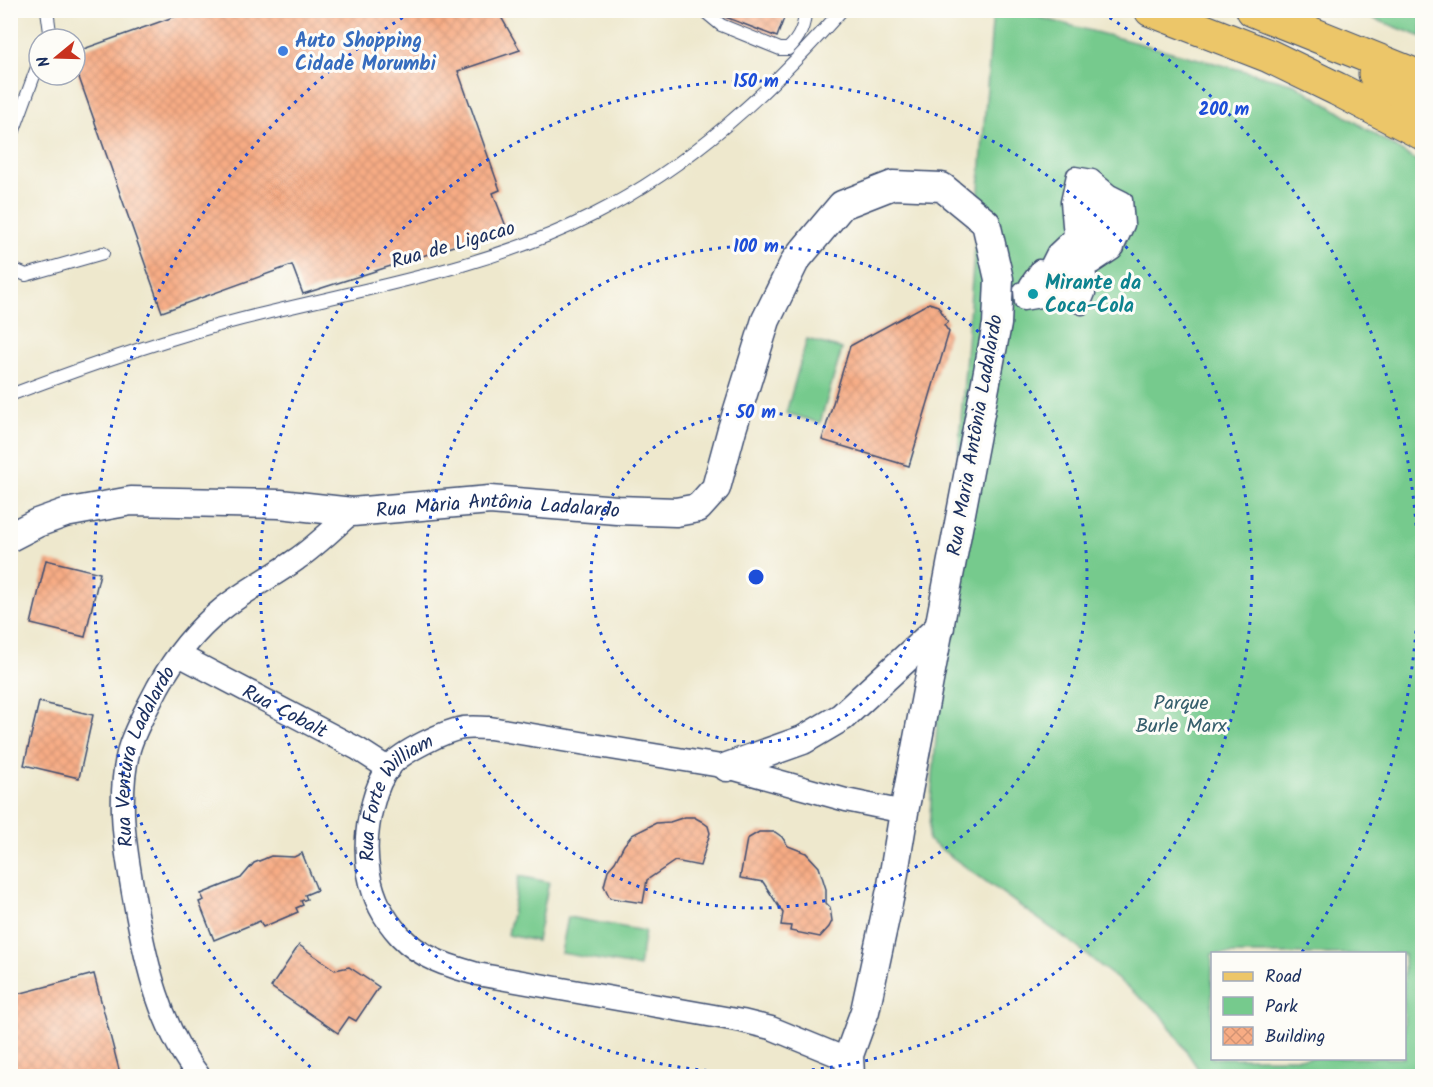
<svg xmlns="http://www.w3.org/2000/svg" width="1433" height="1087" font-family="Kalam,sans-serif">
	<defs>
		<pattern id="building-cross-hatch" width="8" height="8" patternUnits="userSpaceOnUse" patternTransform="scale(1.5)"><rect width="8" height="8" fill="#f7ac84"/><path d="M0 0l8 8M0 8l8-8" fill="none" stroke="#d39474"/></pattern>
	</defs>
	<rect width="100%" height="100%" fill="#fdfcf7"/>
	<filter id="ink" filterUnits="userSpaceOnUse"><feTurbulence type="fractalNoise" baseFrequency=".0167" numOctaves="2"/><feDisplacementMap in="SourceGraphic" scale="12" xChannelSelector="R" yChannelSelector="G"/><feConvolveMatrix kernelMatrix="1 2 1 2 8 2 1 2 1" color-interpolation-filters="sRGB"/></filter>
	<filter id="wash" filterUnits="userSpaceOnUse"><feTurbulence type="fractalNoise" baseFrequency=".008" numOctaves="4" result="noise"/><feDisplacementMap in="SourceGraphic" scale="24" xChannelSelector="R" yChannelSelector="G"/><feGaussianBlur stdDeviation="1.35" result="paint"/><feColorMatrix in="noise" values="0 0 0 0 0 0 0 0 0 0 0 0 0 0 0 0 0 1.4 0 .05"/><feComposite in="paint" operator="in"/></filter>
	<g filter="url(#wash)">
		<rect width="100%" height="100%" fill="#eee8cd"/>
		<!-- green -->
		<g fill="#76ca8d" stroke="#487c76" stroke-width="1.5" fill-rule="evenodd">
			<path d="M993,11H1015L1295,84L1422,164V1076H1203L1162,1015L1072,943L928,840ZM1212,954H1404V1058H1212Z"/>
			<path d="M1353,11H1422V37Z"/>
			<path d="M807,339L842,349L820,423L786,413Z"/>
			<path d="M519,876L549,882L537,941L508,935Z"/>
			<path d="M568,917L645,931L639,967L561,953Z"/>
		</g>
		<g id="blocks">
			<!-- building -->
			<g fill="url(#building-cross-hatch)">
				<path d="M193,10H497L520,50L458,71L500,190L493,193L507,229L303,294L292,265L162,312L75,66V52Z"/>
				<path d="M716,10H787L777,37L723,16Z"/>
				<path d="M929,303L938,306L948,322L944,325L949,332L909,466L822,440L850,346Z"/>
				<path d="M46,560L100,573L85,637L31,624Z"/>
				<path d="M39,702L93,715L79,778L24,765Z"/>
				<path d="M685,817H694L701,821L708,826L710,833L700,866L675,861L647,880L643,903L610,898L604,886L608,870L615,862L624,845L632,835L656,823L670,822Z"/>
				<path d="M759,832H775L782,837L788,846L806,853L819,867L826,889V903L830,907L832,921L829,927L820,937L790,931L791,926L781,925L783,913L763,882L740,878L747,839Z"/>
				<path d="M302,853L317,890L305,895L307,899L301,901L303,905L296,908L298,912L263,927L260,921L214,940L199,902L204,900L201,894L241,878L254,863L264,859L271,856L294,857Z"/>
				<path d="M299,945L335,970L349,967L379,987L356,1021L349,1017L338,1033L271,987Z"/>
				<path d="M94,974L121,1077H10V996Z"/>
			</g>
		</g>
	</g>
	<g filter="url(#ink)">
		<use href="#blocks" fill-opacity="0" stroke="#3b4b6f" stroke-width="1.5"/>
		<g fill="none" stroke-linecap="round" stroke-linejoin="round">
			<!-- service casing -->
			<g stroke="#3b4b6f" stroke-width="14">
				<g id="service">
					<path d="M47,10L50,32L48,39"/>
					<path d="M703,10L721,25L780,49H788C799,39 805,25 805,10"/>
					<path d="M10,141L39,62"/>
					<path d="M10,268L26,275L103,253"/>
					<path d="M10,395C87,366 163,339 242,319C360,289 484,270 593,215C691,166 770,91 842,10"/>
				</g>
			</g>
			<!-- pedestrian casing -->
			<g stroke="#3b4b6f" stroke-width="19">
				<path id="pedestrian" d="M1082,306L1058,296L1023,302L1022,290L1065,286L1085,298L1087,293L1058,282L1028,284L1039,268L1089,280L1086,267L1065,259L1049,264L1055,252L1072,236L1069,202L1075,175L1092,178L1110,193L1124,200L1126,225L1114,251L1093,265L1100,254L1116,248L1119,209L1093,189H1079C1085,219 1081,225 1065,249L1076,257L1084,260L1107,245C1109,225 1112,215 1098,199L1090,202L1092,213L1079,235L1077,249L1085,250L1099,246C1101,231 1102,225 1097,211L1086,233L1085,241H1100L1096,226L1093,241"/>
			</g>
			<!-- minor casing -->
			<g stroke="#3b4b6f" stroke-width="25">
				<g id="minor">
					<path id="s1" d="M179,655L358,749L389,769"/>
					<path id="s2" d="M849,1060L771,1028L742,1021L477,974C449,966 421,958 400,936C366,900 360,850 373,803C376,791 382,776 390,766C402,752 444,731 463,728C472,727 481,728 490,728L727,767L846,800L904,812"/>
					<path id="s3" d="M199,1076C160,1028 146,963 135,903C126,853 116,800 129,749C135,728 148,707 158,687C174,658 195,631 221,610C244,591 272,577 297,559C316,546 334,528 352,512"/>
				</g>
			</g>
			<!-- tertiary casing -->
			<g stroke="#3b4b6f" stroke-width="31">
				<g id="tertiary">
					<path id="s4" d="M10,537L37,523L65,513L131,501L280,504L352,512L490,500L617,510L676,512L698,508L716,488L732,429L766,320L795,261L842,205L893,185L942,187L986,223L999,279L997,324L904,812L892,885L865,1011L849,1055L850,1076"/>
					<path d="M727,767L803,740L842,717L940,627"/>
				</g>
			</g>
			<!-- primary casing -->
			<g stroke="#3b4b6f" stroke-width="35">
				<path id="primary" d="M1151,10L1269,56L1337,89L1422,133"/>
			</g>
			<!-- motorway casing -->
			<g stroke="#3b4b6f" stroke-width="35">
				<g id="motorway">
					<path d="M1253,10L1422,78"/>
					<path d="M1375,74L1422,106"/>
				</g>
			</g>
			<!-- service -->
			<use href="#service" stroke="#fff" stroke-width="12"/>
			<!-- pedestrian -->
			<use href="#pedestrian" stroke="#fff" stroke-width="16"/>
			<!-- minor -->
			<use href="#minor" stroke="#fff" stroke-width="22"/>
			<!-- tertiary -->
			<use href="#tertiary" stroke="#fff" stroke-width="28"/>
			<!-- primary -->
			<use href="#primary" stroke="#ecc669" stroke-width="33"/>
			<!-- motorway -->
			<use href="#motorway" stroke="#ecc669" stroke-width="33"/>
		</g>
	</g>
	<!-- distance rings -->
	<g fill="none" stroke="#1d4ed8" stroke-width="3" stroke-dasharray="3 6">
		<circle cx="756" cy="577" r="165"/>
		<circle cx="756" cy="577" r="331"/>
		<circle cx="756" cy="577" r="496"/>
		<path d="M317 1073A662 662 0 0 1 410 13M1102 13A662 662 0 0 1 1302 952"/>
	</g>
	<!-- markers -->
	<circle fill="#3f7fe0" stroke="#fdfcf7" stroke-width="2" cx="283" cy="51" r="6"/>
	<circle fill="#0f9aa8" stroke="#fdfcf7" stroke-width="2" cx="1033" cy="294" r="6"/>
	<g text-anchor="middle" stroke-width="6" stroke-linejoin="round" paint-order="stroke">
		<!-- shop labels -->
		<g font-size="20" font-weight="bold" fill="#366cbe" stroke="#fdfcf7" text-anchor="start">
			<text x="295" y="47">Auto Shopping<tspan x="295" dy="23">Cidade Morumbi</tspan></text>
		</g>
		<!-- street labels -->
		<g font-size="20" fill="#1b2f5e" stroke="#fdfcf7">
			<text transform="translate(453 244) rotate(-16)" y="7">Rua de Ligacao</text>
			<text transform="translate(974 435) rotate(-80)" y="7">Rua Maria Antônia Ladalardo</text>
			<text dy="7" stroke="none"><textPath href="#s4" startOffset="495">Rua Maria Antônia Ladalardo</textPath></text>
			<text dy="7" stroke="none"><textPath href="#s1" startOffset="120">Rua Cobalt</textPath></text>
			<text dy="7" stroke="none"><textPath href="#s3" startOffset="338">Rua Ventura Ladalardo</textPath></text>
			<text dy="7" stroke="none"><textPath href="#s2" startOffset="628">Rua Forte William</textPath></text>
		</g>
		<!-- culture labels -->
		<g font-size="20" font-weight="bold" fill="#0d838f" stroke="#fdfcf7" text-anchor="start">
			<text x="1045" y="289">Mirante da<tspan x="1045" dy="23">Coca-Cola</tspan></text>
		</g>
		<!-- park labels -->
		<g font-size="20" fill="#365e6c" stroke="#fdfcf7">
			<text x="1181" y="709">Parque<tspan x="1181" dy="23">Burle Marx</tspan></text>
		</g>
	</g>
	<circle cx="756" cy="577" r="9" fill="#1d4ed8" stroke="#fdfcf7" stroke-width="3"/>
	<g font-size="18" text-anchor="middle" font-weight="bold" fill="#1d4ed8" stroke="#fdfcf7" stroke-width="6" stroke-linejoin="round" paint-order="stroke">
		<text x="756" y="87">150 m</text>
		<text x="1224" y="115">200 m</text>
		<text x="756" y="252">100 m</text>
		<text x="756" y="418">50 m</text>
	</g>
	<!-- margin -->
	<rect width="1433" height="1087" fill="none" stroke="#fdfcf7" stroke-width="36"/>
	<!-- legend -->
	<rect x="1211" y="952" width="195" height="108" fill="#fdfcf7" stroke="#a3aaba" stroke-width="1.5"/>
	<rect x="1223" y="972" width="30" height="9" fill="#ecc669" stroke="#a3aaba" stroke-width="1.5"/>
	<text x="1265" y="982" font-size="18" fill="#1b2f5e">Road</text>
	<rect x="1223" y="997" width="30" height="18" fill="#76ca8d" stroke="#a3aaba" stroke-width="1.5"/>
	<text x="1265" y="1012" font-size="18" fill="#1b2f5e">Park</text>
	<rect x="1223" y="1027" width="30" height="18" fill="url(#building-cross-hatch)" stroke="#a3aaba" stroke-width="1.5"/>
	<text x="1265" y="1042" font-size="18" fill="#1b2f5e">Building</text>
	<!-- north arrow -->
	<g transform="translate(57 57) rotate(251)"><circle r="28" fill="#fdfcf7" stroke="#a3aaba" stroke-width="1.5"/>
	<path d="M0-4.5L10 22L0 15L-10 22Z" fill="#c8321e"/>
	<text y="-9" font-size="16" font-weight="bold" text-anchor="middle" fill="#1b2f5e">N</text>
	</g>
</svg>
